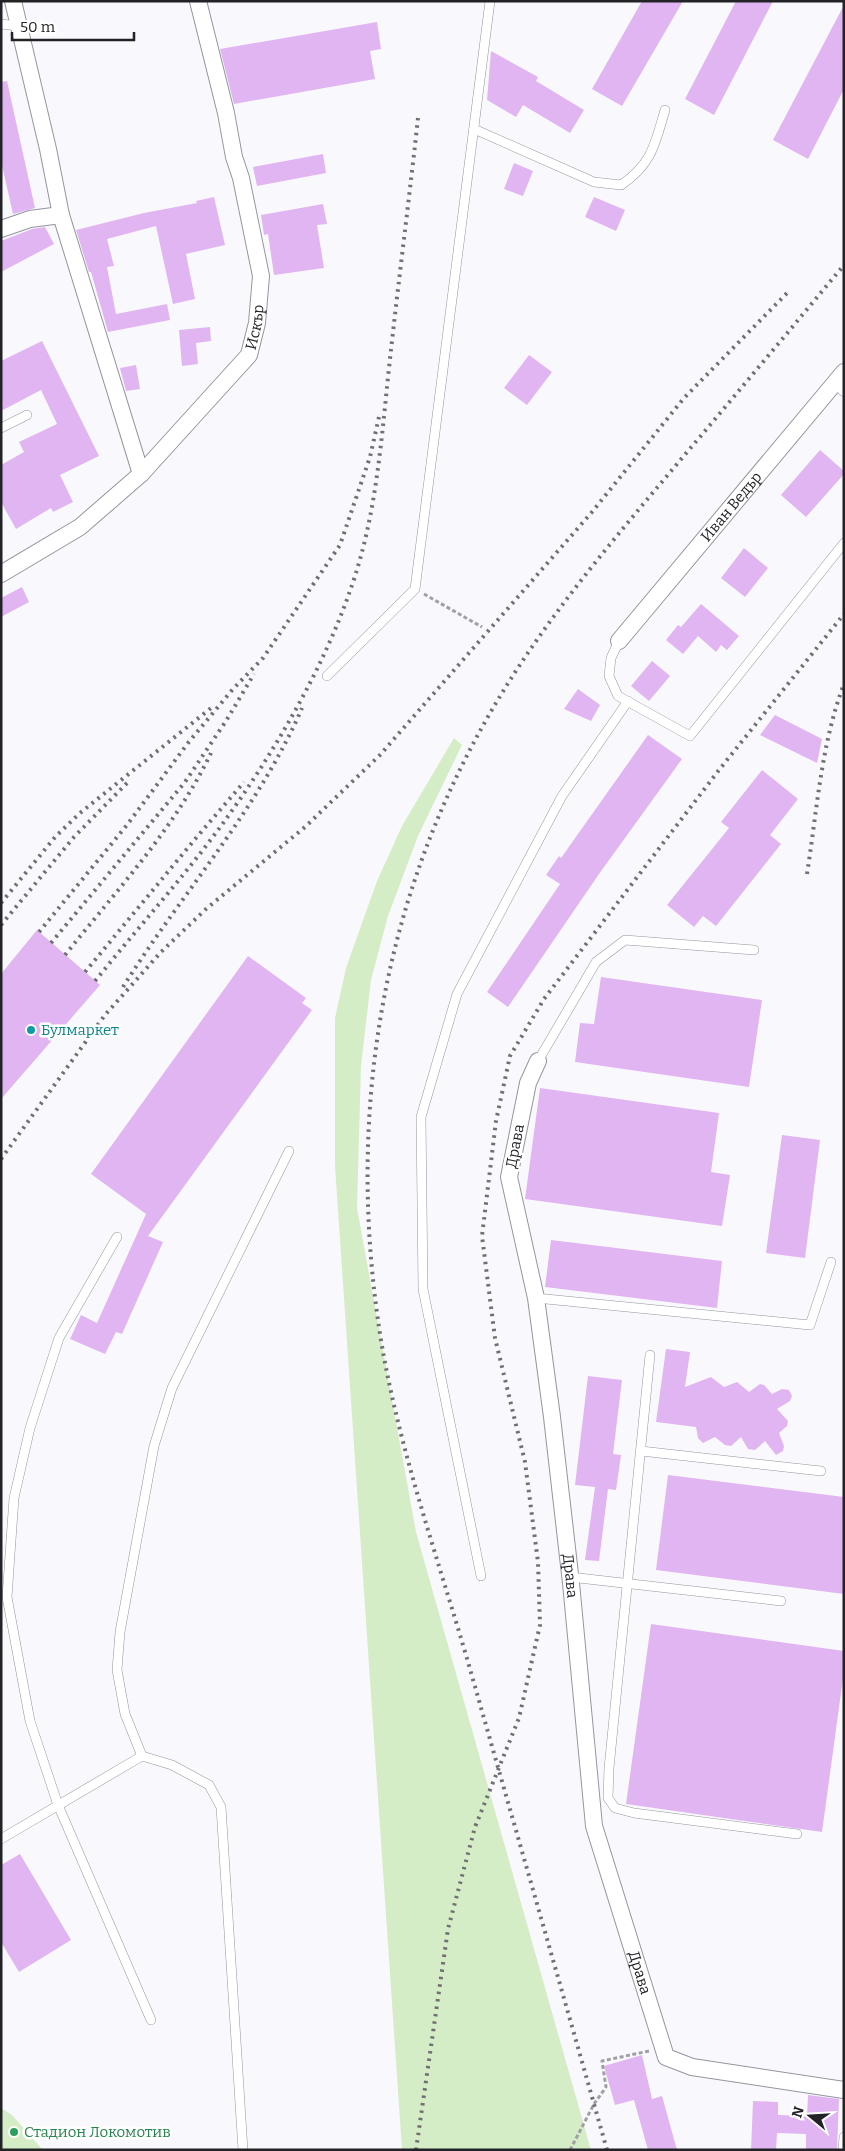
<svg xmlns="http://www.w3.org/2000/svg" width="845" height="2151" font-family="Bitter,serif">
	<rect width="100%" height="100%" fill="#f9f9fd"/>
	<!-- green -->
	<g fill="#d5edc6">
		<path d="M454,738L462,745L418,836L388,916L371,980L361,1066L357,1208L416,1532L591,2150H402L335,1166V1018L346,968L377,881L402,826Z"/>
		<path d="M1,2108L12,2115L43,2150H1Z"/>
	</g>
	<!-- building -->
	<g fill="#e1b5f2">
		<path d="M642,1H683L622,106L592,89Z"/>
		<path d="M736,1H773L714,115L685,99Z"/>
		<path d="M844,5V89L808,159L773,140Z"/>
		<path d="M377,22L381,49L370,51L375,79L234,104L220,49Z"/>
		<path d="M491,51L538,77L536,81L584,110L570,133L523,105L516,117L487,100Z"/>
		<path d="M7,81L35,208L13,214L1,161V82Z"/>
		<path d="M323,154L326,173L257,186L253,167Z"/>
		<path d="M514,163L533,171L523,196L504,189Z"/>
		<path d="M214,197L225,245L186,254L195,299L173,304L156,226L107,239L114,266L107,267L116,314L167,304L170,320L108,332L91,272H89L76,230L144,213L197,203L196,201Z"/>
		<path d="M594,197L625,210L616,231L585,217Z"/>
		<path d="M323,204L327,224L317,225L324,268L274,275L268,234L264,235L261,215Z"/>
		<path d="M45,227L54,244L1,272V241L32,229Z"/>
		<path d="M210,327L211,341L196,343L198,364L182,366L179,330Z"/>
		<path d="M42,341L99,456L60,475L73,502L53,512L51,508L16,529L1,502V465L24,452L19,442L57,424L41,390L1,411V361Z"/>
		<path d="M529,355L552,372L527,405L504,388Z"/>
		<path d="M136,365L140,389L126,391L120,368Z"/>
		<path d="M820,450L844,471V474L806,517L781,495Z"/>
		<path d="M744,548L768,568L745,597L721,578Z"/>
		<path d="M22,587L29,602L1,617V598Z"/>
		<path d="M701,604L739,636L727,650L721,645L716,652L698,636L683,654L666,640L678,625L681,627Z"/>
		<path d="M652,661L670,676L649,701L631,686Z"/>
		<path d="M578,689L600,705L591,721L564,709Z"/>
		<path d="M775,715L822,739L817,763L760,735Z"/>
		<path d="M648,735L682,759L599,874L508,1007L487,992L560,884L546,875L559,856L561,858Z"/>
		<path d="M762,770L798,799L770,835L781,844L716,926L703,916L694,927L667,905L729,828L721,822Z"/>
		<path d="M37,930L100,985L1,1099V974Z"/>
		<path d="M248,956L306,998L302,1003L312,1010L148,1236L163,1242L122,1334L116,1332L105,1354L70,1339L81,1315L97,1323L146,1214L91,1174Z"/>
		<path d="M601,977L762,1000L749,1087L575,1062L580,1023L594,1024Z"/>
		<path d="M540,1088L719,1113L711,1172L730,1175L722,1226L525,1199Z"/>
		<path d="M782,1135L820,1140L805,1258L766,1253Z"/>
		<path d="M551,1240L722,1261L717,1308L545,1287Z"/>
		<path d="M666,1349L690,1352L685,1387L711,1377L724,1387L737,1382L749,1392L760,1384L764,1385L772,1394L782,1389L789,1390L792,1396L790,1401L777,1409L788,1421L787,1426L779,1433L784,1446L783,1451L776,1455L765,1441L755,1450L748,1449L741,1437L731,1446L725,1445L715,1437L703,1443L698,1438L696,1427L656,1422Z"/>
		<path d="M588,1376L622,1380L613,1454L621,1455L616,1490L608,1489L599,1561L585,1560L595,1487L575,1485Z"/>
		<path d="M668,1475L844,1497V1594L656,1570Z"/>
		<path d="M651,1624L844,1651V1671L822,1832L626,1804Z"/>
		<path d="M20,1854L71,1940L19,1972L1,1942V1865Z"/>
		<path d="M642,2055L652,2099L662,2096L677,2150H648L634,2100L615,2105L604,2066Z"/>
		<path d="M808,2095L839,2099L837,2150H806V2134L777,2133L776,2150H751L753,2101L778,2102V2115L807,2116Z"/>
	</g>
	<g fill="none" stroke-linecap="round" stroke-linejoin="round">
		<!-- lane casing -->
		<g stroke="#94959f" stroke-width="10">
			<g id="lane">
				<path d="M1,24L18,26"/>
				<path d="M474,129L594,182L621,185C652,164 655,144 665,110"/>
				<path d="M835,383L844,392"/>
				<path d="M1,428L27,415"/>
				<path d="M619,641L611,658L609,676L618,696L690,736L844,543"/>
				<path d="M327,676L415,589L490,1"/>
				<path d="M538,1061L596,962L625,940L754,950"/>
				<path d="M117,1237L59,1338L30,1428L14,1498L7,1597L30,1721L58,1805L151,2020"/>
				<path d="M536,1298L810,1325L831,1262"/>
				<path d="M650,1355L609,1768L608,1798L615,1808L634,1813L797,1834"/>
				<path d="M641,1451L821,1471"/>
				<path d="M481,1576L423,1289L421,1117L457,994L562,796L628,701"/>
				<path d="M570,1577L781,1601"/>
				<path d="M142,1756L125,1714L117,1670L120,1632L154,1446L172,1388L289,1151"/>
				<path d="M1,1839L142,1756L172,1765L209,1785L221,1807L243,2150"/>
				<path d="M843,2150L844,2137"/>
			</g>
		</g>
		<!-- street casing -->
		<g stroke="#94959f" stroke-width="18">
			<g id="street">
				<path d="M13,1L48,149L61,215L141,474"/>
				<path d="M1,229L30,219L61,215"/>
				<path id="s1" d="M1,574L80,527L141,474L249,355L257,323L261,276L241,178L234,157L226,113L198,1"/>
				<path id="s2" d="M619,641L844,372"/>
				<path id="s3" d="M538,1061L528,1083L509,1177L536,1298L552,1417L571,1583L594,1826L666,2057L692,2067L844,2090"/>
			</g>
		</g>
		<!-- path -->
		<g stroke="#a0a0a4" stroke-width="3" stroke-dasharray="4 2.5" stroke-linecap="butt">
			<path d="M424,594L482,627"/>
			<path d="M570,2150L594,2104L606,2087L602,2061L649,2051"/>
		</g>
		<!-- lane -->
		<use href="#lane" stroke="#fff" stroke-width="9"/>
		<!-- street -->
		<use href="#street" stroke="#fff" stroke-width="16"/>
		<!-- rail -->
		<g stroke="#707074" stroke-width="4" stroke-dasharray="2.5 5" stroke-linecap="butt">
			<path d="M807,874C817,811 821,744 844,684"/>
			<path d="M1,903L56,836L80,813L211,708"/>
			<path d="M1,925L74,837L129,781"/>
			<path d="M39,932L127,825L188,743L233,689L263,658L340,545L370,457L379,417"/>
			<path d="M51,943L185,782L226,721L254,674"/>
			<path d="M65,955C117,890 175,828 211,753"/>
			<path d="M85,972L196,838L244,782"/>
			<path d="M95,981C137,929 182,879 221,826C272,756 323,670 351,588C376,517 381,443 389,368C398,285 409,201 418,118"/>
			<path d="M123,987C181,894 258,810 302,708"/>
			<path d="M1,1159L105,1015L161,952L206,909L305,827L380,755L592,512L684,398L790,290"/>
			<path d="M416,2150L448,1929L475,1827L519,1718L540,1625L538,1562L525,1462L495,1338L482,1236L496,1121L510,1056L544,999L719,770L844,614"/>
			<path d="M607,2150C561,1987 514,1824 468,1662C438,1559 402,1457 383,1352C344,1126 378,901 496,703C547,617 613,540 677,464C733,398 789,331 844,265"/>
		</g>
	</g>
	<!-- markers -->
	<circle fill="#0f9aa8" stroke="#fff" stroke-width="2" cx="31" cy="1030" r="5"/>
	<circle fill="#2e9e5b" stroke="#fff" stroke-width="2" cx="14" cy="2132" r="5"/>
	<g text-anchor="middle" stroke-width="5" stroke-linejoin="round" paint-order="stroke">
		<!-- street labels -->
		<g font-size="15" fill="#232327" stroke="#fff">
			<text dy="5" stroke="none"><textPath href="#s1" startOffset="362">Искър</textPath></text>
			<text dy="5" stroke="none"><textPath href="#s2" startOffset="175">Иван Ведър</textPath></text>
			<text transform="translate(515 1146) rotate(-79)" y="5">Драва</text>
			<text dy="5" stroke="none"><textPath href="#s3" startOffset="524">Драва</textPath></text>
			<text dy="5" stroke="none"><textPath href="#s3" startOffset="929">Драва</textPath></text>
		</g>
		<!-- culture labels -->
		<g font-size="15" fill="#0d838f" stroke="#fff" text-anchor="start">
			<text x="41" y="1035">Булмаркет</text>
		</g>
		<!-- leisure labels -->
		<g font-size="15" fill="#27864d" stroke="#fff" text-anchor="start">
			<text x="24" y="2137">Стадион Локомотив</text>
		</g>
	</g>
	<!-- border -->
	<rect width="845" height="2151" fill="none" stroke="#232327" stroke-width="5"/>
	<!-- north arrow -->
	<g transform="translate(810 2116) rotate(288)" stroke="#ffffff" stroke-width="4" paint-order="stroke">
	<path d="M0-4L9 19L0 12L-9 19Z" fill="#232327"/>
	<text y="-8" font-size="14" font-weight="bold" text-anchor="middle" fill="#232327">N</text>
	</g>
	<!-- scale -->
	<path d="M12 32v8h122v-8" fill="none" stroke="#232327" stroke-width="2.5"/>
	<text x="20" y="32" font-size="15" fill="#232327" stroke="#ffffff" stroke-width="4" paint-order="stroke">50 m</text>
</svg>
